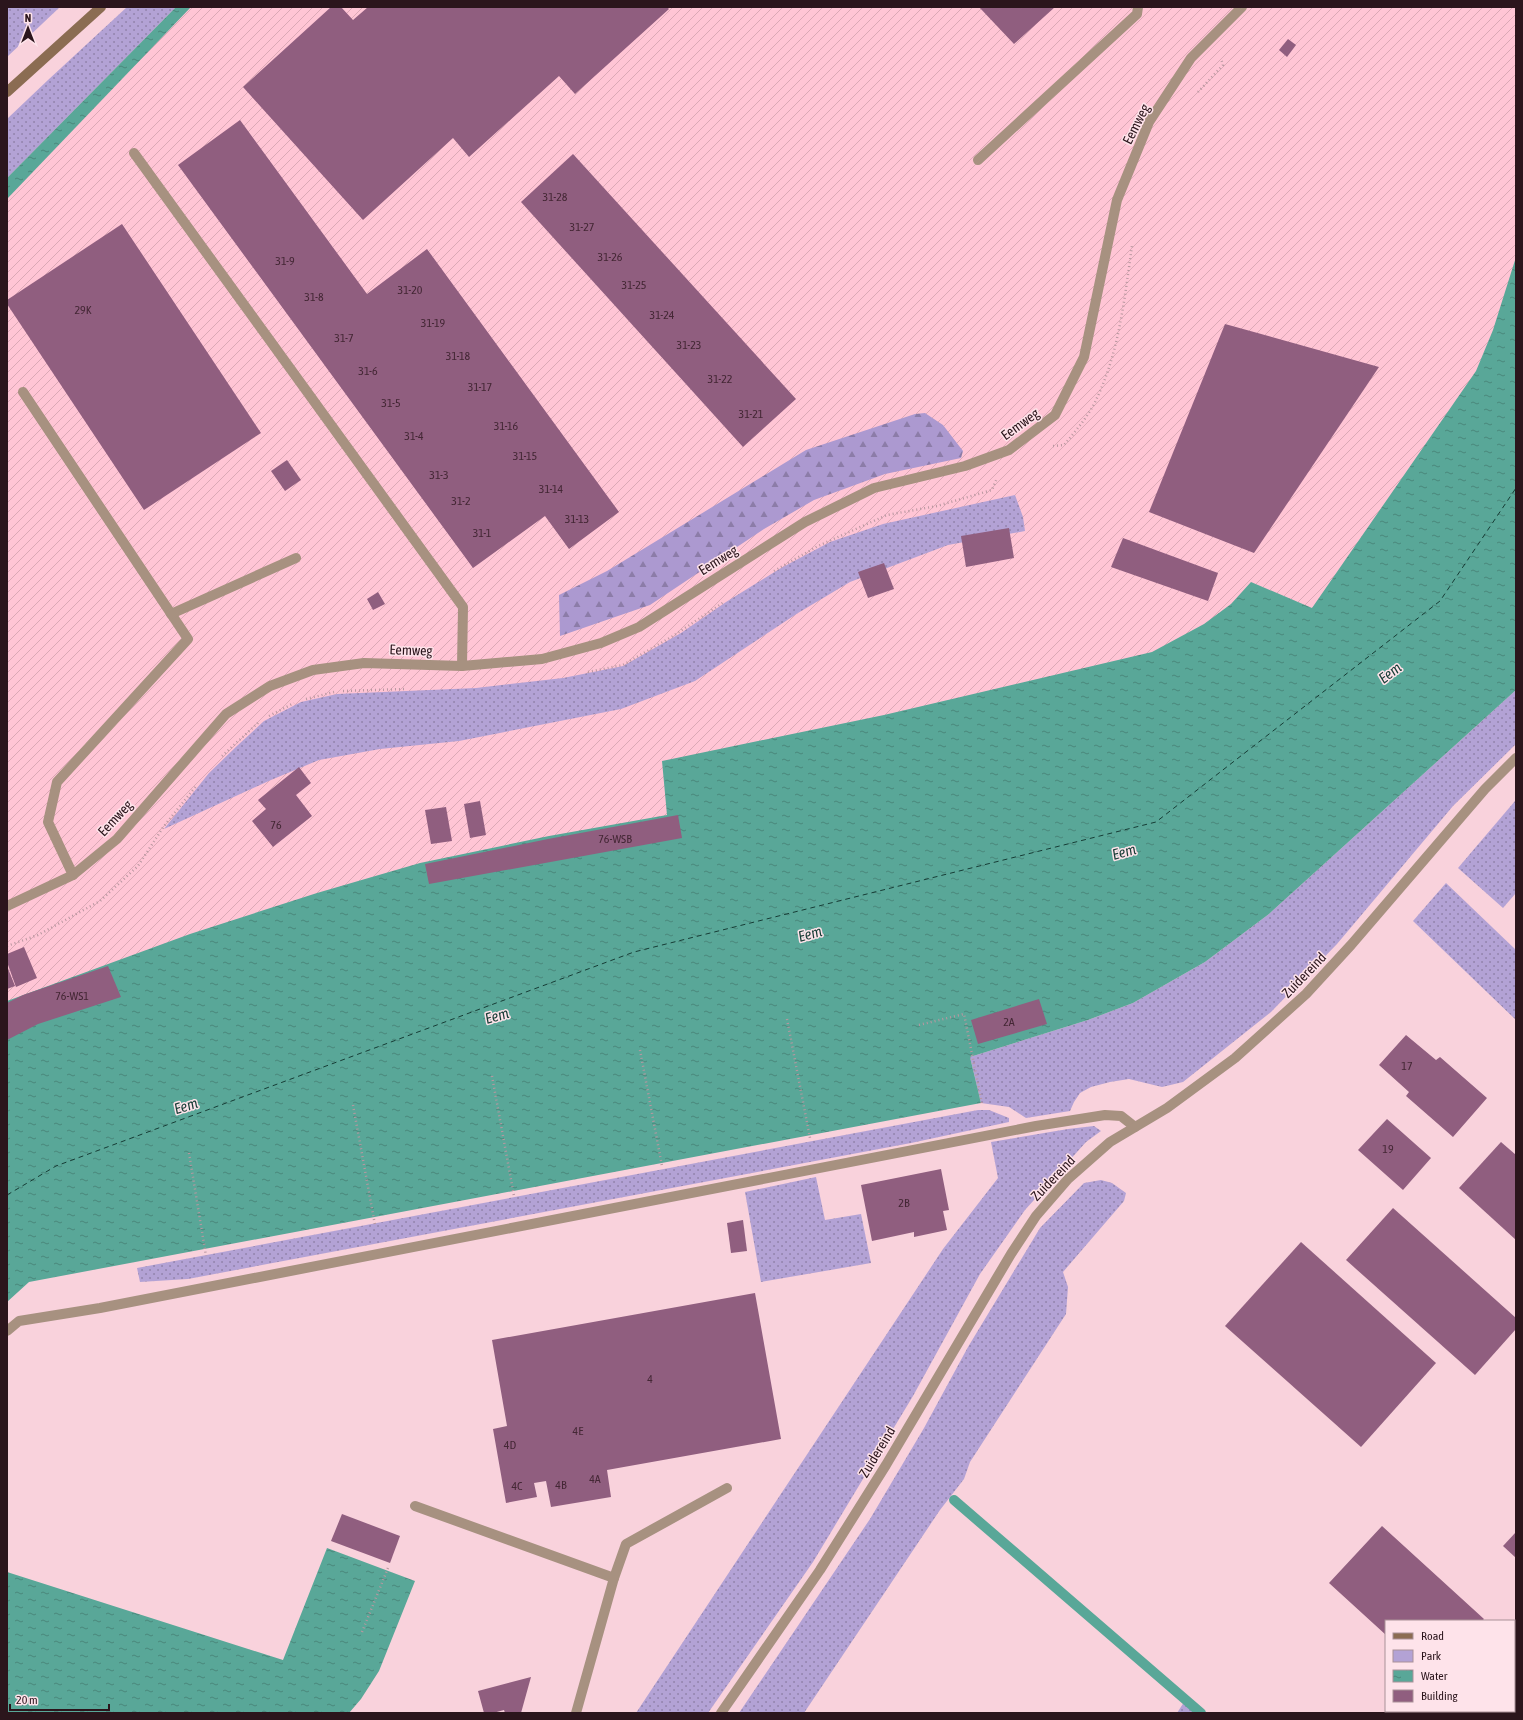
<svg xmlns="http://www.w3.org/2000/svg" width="1523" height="1720" font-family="'Asap Condensed',sans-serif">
	<defs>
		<pattern id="industrial-furrows" width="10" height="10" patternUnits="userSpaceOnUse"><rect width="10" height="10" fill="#ffc5d5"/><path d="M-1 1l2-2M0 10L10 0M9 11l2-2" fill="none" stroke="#dba8b6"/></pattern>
		<pattern id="green-dots" width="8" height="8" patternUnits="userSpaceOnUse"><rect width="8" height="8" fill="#b3a2d5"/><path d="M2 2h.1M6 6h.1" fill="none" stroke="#9283ac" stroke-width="1.8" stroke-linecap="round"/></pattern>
		<pattern id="forest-firs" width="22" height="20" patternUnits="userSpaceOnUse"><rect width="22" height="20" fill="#ac99d0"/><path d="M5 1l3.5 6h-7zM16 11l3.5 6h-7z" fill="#8c7ca8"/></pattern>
		<pattern id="water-ripples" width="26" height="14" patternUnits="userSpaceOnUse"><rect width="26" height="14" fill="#59a798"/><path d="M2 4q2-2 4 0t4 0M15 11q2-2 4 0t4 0" fill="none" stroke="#4a877b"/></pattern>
	</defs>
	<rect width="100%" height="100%" fill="#f9d2dc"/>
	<!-- industrial -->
	<path fill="url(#industrial-furrows)" d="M163,7H1516V311L1313,660L7,1038V162Z"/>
	<!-- green -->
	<g fill="url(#green-dots)">
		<path d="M7,7H60L7,57Z"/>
		<path d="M127,7H176L7,178V119L48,80Z"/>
		<path d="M1015,495L1023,517L1025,531L948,545L850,582L798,613L695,681L621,709L459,741L380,749L319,760L271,780L164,829L209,773L238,745L264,721L301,702L337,694L476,688L563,678L623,666L681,633L726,602L781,568L830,542L883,524Z"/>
		<path d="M1516,690V744L1453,806L1337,944L1271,1012L1183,1082L1162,1087L1129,1079L1110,1082L1091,1087L1080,1093L1074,1102L1070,1111L1026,1118L1009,1107L981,1103L970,1057L1088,1020L1133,1003L1205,962L1269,914Z"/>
		<path d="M1515,801L1516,893L1503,908L1458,868Z"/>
		<path d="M1446,883L1516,950V1020L1413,921Z"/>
		<path d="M978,1110H989L1009,1118V1122L911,1143L188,1279L140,1282L137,1268Z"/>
		<path d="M1094,1126L1101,1131L1086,1142L1025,1210L980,1274L913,1396L813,1562L708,1713H636L943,1249L998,1178L991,1142L1068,1129Z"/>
		<path d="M816,1177L825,1220L861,1214L871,1263L761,1282L745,1192Z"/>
		<path d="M1101,1180L1112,1183L1126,1193L1124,1201L1063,1272L1068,1287L1066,1314L970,1462L964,1479L940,1510L804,1713H739L870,1519L924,1428L968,1347L1040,1228L1084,1183Z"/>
		<path d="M1186,1699L1201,1713H1177Z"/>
	</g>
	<!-- forest -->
	<path fill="url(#forest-firs)" d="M925,413L943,425L963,451L961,458L885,474L814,500L764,529L650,605L560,636L559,595L607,571L806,450L915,414Z"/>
	<!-- water -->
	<g fill="url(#water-ripples)">
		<path d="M176,7H191L7,199V178Z"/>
		<path d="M1516,257V690L1269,914L1205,962L1133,1003L1088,1020L970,1057L981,1103L29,1282L7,1302V1001L190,934L317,893L420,863L549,836L667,815L662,761L884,715L1152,652L1204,624L1231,604L1251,582L1312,608L1476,371L1493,330Z"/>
		<path d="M327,1548L415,1581L379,1671L361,1699L349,1713H7V1572L283,1660Z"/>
	</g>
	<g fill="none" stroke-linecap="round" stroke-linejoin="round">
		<!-- stream -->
		<path stroke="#59a798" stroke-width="10" d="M954,1500L1201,1713"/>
		<!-- ferry -->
		<path stroke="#163c35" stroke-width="1" stroke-dasharray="5 4" stroke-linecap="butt" d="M7,1195L56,1166L634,952L1156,822L1440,601L1516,488"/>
	</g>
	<!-- building -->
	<g fill="#905e7f">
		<path d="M331,7H341L353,20L368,7H667L669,9L575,94L559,76L469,157L453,138L363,220L243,87Z"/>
		<path d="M979,7H1055L1014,44Z"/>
		<path d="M1288,39L1296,45L1287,57L1279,50Z"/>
		<path d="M240,120L367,294L427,249L619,512L569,549L545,516L473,568L178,165Z"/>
		<path d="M573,154L796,399L743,447L521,202Z"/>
		<path d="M122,224L261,433L144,510L7,304V300Z"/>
		<path d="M1225,324L1379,367L1254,553L1149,512Z"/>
		<path d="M287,460L301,480L285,491L271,471Z"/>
		<path d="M1009,528L1014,558L966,567L961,536Z"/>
		<path d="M1123,538L1218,573L1208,601L1111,567Z"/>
		<path d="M884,563L894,589L868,598L858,572Z"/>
		<path d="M378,592L385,604L373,610L367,599Z"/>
		<path d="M299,767L311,783L296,795L312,816L273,847L252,821L266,809L258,800Z"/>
		<path d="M480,801L486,835L470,838L464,804Z"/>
		<path d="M446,807L452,841L431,844L425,810Z"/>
		<path d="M678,815L682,838L429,884L425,864L548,839Z"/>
		<path d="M24,947L37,978L16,987L7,962V954Z"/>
		<path d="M7,966L15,986L7,989Z"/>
		<path d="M108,966L121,997L38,1024L7,1040V1003L23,995Z"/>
		<path d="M1039,999L1047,1024L978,1044L971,1020Z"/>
		<path d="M1406,1035L1436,1060L1440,1057L1487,1098L1453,1137L1406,1096L1409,1092L1379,1065Z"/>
		<path d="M1387,1119L1431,1158L1403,1190L1358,1150Z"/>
		<path d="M1501,1142L1516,1155V1240L1459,1188Z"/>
		<path d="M941,1169L949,1210L943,1211L947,1230L914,1237V1232L872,1241L861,1185Z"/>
		<path d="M1393,1208L1516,1318V1329L1475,1375L1346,1260Z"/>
		<path d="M743,1220L747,1251L731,1253L727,1223Z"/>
		<path d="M1301,1242L1436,1363L1361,1447L1225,1326Z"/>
		<path d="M755,1293L781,1439L607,1470L611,1497L551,1507L546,1481L534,1483L537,1497L506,1503L493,1429L507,1426L492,1340Z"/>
		<path d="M342,1514L400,1536L390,1563L331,1541Z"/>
		<path d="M1382,1526L1484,1619L1482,1621H1386V1635L1329,1583Z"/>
		<path d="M1516,1532V1558L1503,1546Z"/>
		<path d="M531,1677L521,1713H505L504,1710L493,1713H484L478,1691Z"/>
	</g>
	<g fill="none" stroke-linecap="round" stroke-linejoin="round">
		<!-- path -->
		<g stroke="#b997a0" stroke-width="2.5" stroke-dasharray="1 3" stroke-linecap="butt">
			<path d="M1198,92L1223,65L1221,59"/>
			<path d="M1053,446L1064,445C1074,433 1085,420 1093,406C1119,356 1124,301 1132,246"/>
			<path d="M774,571L818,546L887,515L937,506L992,490L997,478"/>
			<path d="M588,672L623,665L673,636L724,602"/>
			<path d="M343,691L404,689"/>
			<path d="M306,699L334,692"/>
			<path d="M269,716L294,703"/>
			<path d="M222,756L260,721"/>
			<path d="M7,946L38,935L100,901L138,866L164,826L197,785"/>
			<path d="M787,1019L810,1138"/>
			<path d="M919,1025L964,1014L982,1104"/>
			<path d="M640,1050L662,1166"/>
			<path d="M492,1076L514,1196"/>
			<path d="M353,1105L375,1225"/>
			<path d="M189,1153L206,1256"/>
			<path d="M362,1632L388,1568"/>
		</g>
		<!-- service -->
		<g stroke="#a79180" stroke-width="10">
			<path d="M134,153L463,607L462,666"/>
			<path d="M978,160L1137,14L1138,7"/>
			<path d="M23,392L188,639L57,782L48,822L73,875"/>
			<path d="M171,614L296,558"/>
			<path d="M7,1331L19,1321L100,1308L1036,1126L1105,1115L1121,1116L1135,1127"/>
			<path d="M415,1506L614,1578L576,1713"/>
			<path d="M614,1578L626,1544L727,1488"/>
		</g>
		<!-- minor -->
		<g stroke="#a79180" stroke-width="10">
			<path d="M7,906L73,875L117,839L226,714L270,686L313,670L364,663L462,666L542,659L601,643L639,627L805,522L874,488L965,466L1009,450L1055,415L1084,357L1117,200L1149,122L1191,58L1242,7"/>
			<path d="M721,1713L820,1570L886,1465L1011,1254L1036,1216L1068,1179L1110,1142L1167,1108L1235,1058L1306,994L1351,945L1485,789L1516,758"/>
		</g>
		<!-- secondary -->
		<path stroke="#8b6c52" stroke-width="10" d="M7,92L101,7"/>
	</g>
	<g text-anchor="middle" stroke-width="3" stroke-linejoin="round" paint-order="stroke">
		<!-- number labels -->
		<g font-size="12" fill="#442735">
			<text x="555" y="201">31-28</text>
			<text x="582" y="231">31-27</text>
			<text x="610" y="261">31-26</text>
			<text x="285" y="265">31-9</text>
			<text x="634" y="289">31-25</text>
			<text x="410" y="294">31-20</text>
			<text x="314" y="301">31-8</text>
			<text x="83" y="314">29K</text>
			<text x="662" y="319">31-24</text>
			<text x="433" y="327">31-19</text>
			<text x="344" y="342">31-7</text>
			<text x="689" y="349">31-23</text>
			<text x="458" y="360">31-18</text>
			<text x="368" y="375">31-6</text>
			<text x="720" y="383">31-22</text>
			<text x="480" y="391">31-17</text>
			<text x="391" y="407">31-5</text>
			<text x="751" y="418">31-21</text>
			<text x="506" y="430">31-16</text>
			<text x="414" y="440">31-4</text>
			<text x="525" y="460">31-15</text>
			<text x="439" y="479">31-3</text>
			<text x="551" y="493">31-14</text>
			<text x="461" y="505">31-2</text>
			<text x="577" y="523">31-13</text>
			<text x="482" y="537">31-1</text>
			<text x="276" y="829">76</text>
			<text x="615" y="843">76-WSB</text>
			<text x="72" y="1000">76-WS1</text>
			<text x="1009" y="1026">2A</text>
			<text x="1407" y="1070">17</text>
			<text x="1388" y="1153">19</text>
			<text x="904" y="1207">2B</text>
			<text x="650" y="1383">4</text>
			<text x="578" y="1435">4E</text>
			<text x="510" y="1449">4D</text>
			<text x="595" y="1483">4A</text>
			<text x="561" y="1489">4B</text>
			<text x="517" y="1490">4C</text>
		</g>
		<!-- street labels -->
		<g font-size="14" fill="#2b151c" stroke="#fee3ea">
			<text transform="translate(1136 124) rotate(-63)" y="5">Eemweg</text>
			<text transform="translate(1020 424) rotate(-36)" y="5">Eemweg</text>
			<text transform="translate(718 560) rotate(-32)" y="5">Eemweg</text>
			<text transform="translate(411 650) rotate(2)" y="5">Eemweg</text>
			<text transform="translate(115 818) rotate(-47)" y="5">Eemweg</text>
			<text transform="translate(1304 975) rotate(-46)" y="5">Zuidereind</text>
			<text transform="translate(1053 1178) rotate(-46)" y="5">Zuidereind</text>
			<text transform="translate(877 1452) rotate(-59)" y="5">Zuidereind</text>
		</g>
		<!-- water labels -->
		<g font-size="15" font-style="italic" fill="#163c35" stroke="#fee3ea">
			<text transform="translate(1390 673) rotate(-37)" y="5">Eem</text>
			<text transform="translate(1124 852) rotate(-15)" y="5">Eem</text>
			<text transform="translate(810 934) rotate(-15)" y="5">Eem</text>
			<text transform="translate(497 1016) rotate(-16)" y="5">Eem</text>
			<text transform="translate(186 1106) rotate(-17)" y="5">Eem</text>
		</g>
	</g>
	<!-- border -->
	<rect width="1523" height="1720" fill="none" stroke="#2b151c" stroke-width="16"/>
	<!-- legend -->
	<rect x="1385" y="1620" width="130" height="92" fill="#fee3ea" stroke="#aa9198"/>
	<rect x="1393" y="1633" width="20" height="6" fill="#8b6c52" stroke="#aa9198"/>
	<text x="1421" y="1640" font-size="12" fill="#2b151c">Road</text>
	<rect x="1393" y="1650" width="20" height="12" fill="#b3a2d5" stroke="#aa9198"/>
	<text x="1421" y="1660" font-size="12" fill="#2b151c">Park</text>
	<rect x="1393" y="1670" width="20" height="12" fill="url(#water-ripples)" stroke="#aa9198"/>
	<text x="1421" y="1680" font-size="12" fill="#2b151c">Water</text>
	<rect x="1393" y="1690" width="20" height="12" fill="#905e7f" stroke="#aa9198"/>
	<text x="1421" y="1700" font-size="12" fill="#2b151c">Building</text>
	<!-- north arrow -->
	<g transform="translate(28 28)" stroke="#fee3ea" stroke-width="3" paint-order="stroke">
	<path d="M0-3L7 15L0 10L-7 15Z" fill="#2b151c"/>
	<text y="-6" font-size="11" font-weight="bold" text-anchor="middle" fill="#2b151c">N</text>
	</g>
	<!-- scale -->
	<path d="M10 1704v6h99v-6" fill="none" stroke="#2b151c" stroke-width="2"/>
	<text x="16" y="1704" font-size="12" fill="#2b151c" stroke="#fee3ea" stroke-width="3" paint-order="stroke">20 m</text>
</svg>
